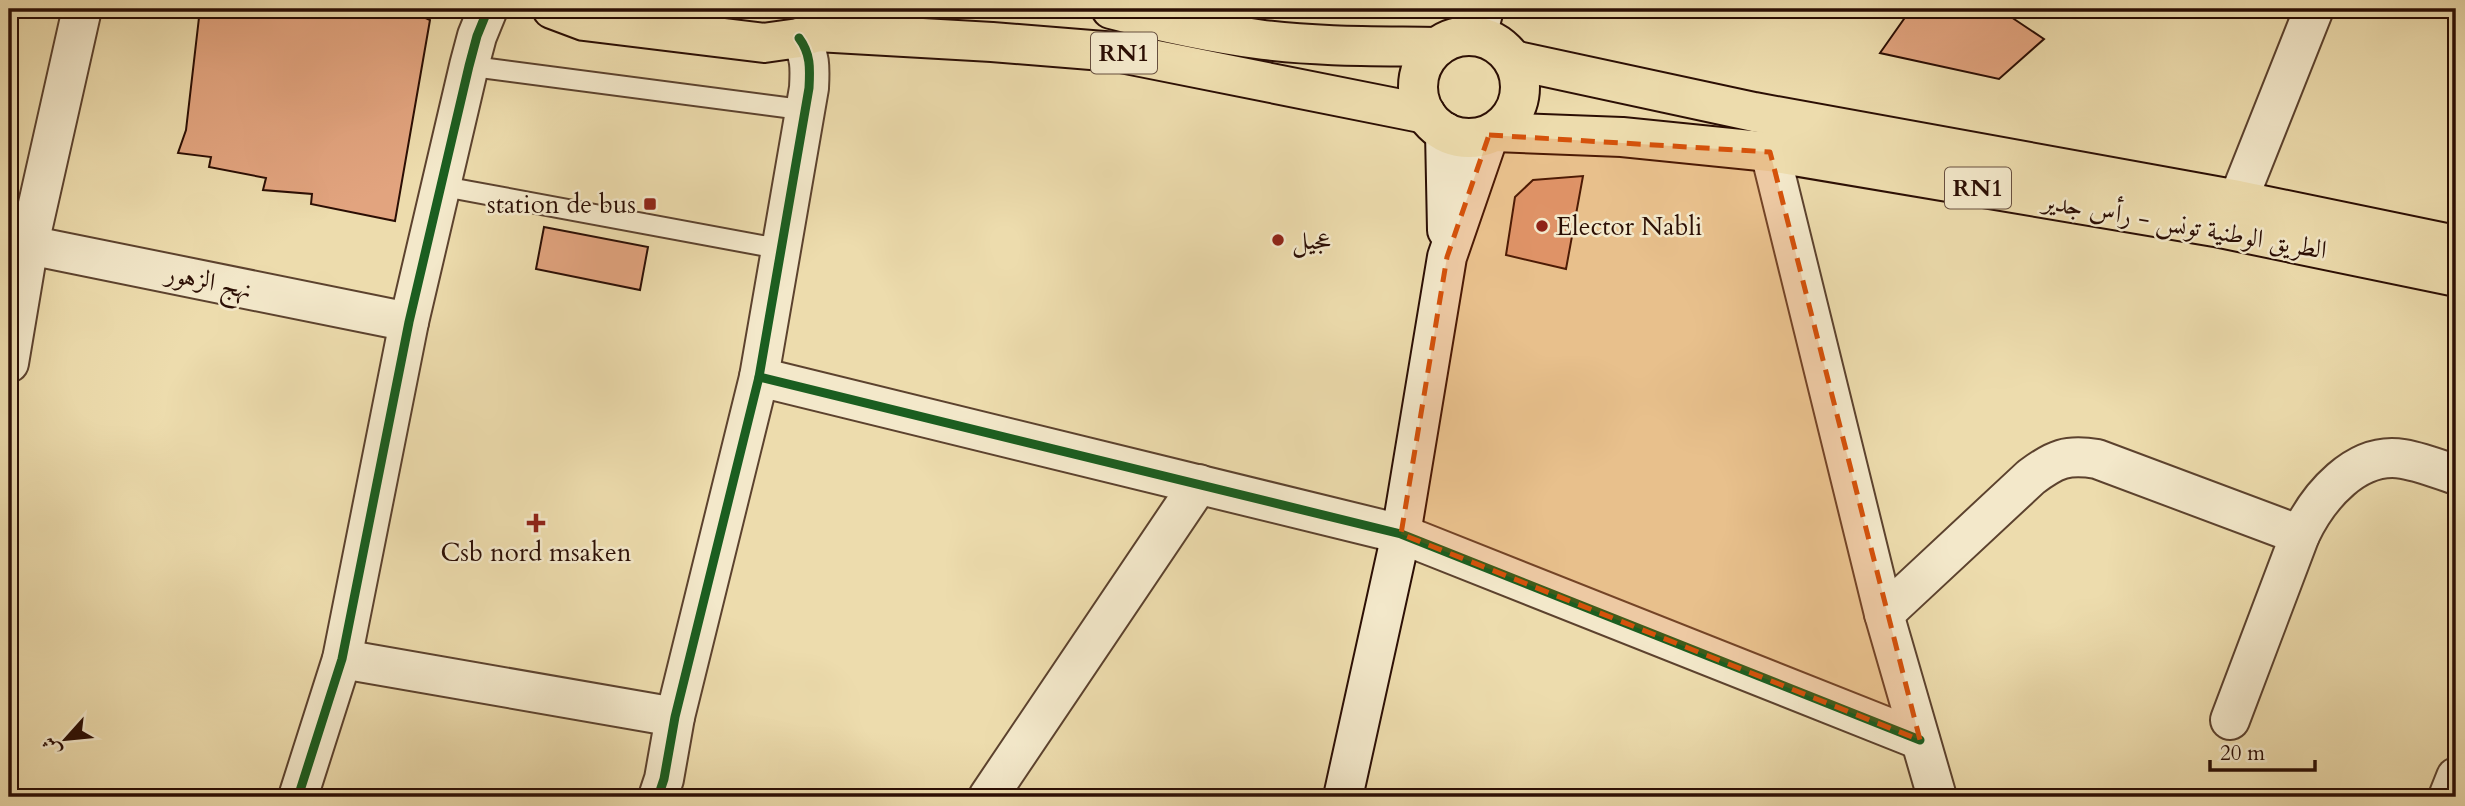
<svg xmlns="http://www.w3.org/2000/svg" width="2465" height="806" font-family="Cardo,Amiri,serif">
	<rect width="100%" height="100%" fill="#eddcad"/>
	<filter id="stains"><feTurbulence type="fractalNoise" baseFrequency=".00286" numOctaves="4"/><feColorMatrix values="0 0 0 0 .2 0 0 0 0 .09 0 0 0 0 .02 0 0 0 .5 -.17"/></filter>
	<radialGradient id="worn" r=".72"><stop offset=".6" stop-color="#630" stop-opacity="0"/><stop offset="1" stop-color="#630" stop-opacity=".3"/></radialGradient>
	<!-- building -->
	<g fill="#e2a47f" stroke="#2b0e04" stroke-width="2">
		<path d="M200,9H406L430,20L395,221L311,204L312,194L263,190L266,178L209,167L211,157L178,153L186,130Z"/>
		<path d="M1911,9H2015L2011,17L2044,39L1999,79L1880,53Z"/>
		<path d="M1583,176L1566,269L1506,255L1515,197L1533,180Z"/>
		<path d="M544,227L648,247L640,290L536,269Z"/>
	</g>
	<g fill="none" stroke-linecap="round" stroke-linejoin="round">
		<!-- lane casing -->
		<g stroke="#5c422e" stroke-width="23">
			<g id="lane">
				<path d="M469,66L805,110"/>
				<path d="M441,186L781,249"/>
			</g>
		</g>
		<!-- street casing -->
		<g stroke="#5c422e" stroke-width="42">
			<g id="street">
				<path d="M1770,152L1884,614L1937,797"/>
				<path d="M2238,200L2314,9"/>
				<path d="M9,241L409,322"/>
				<path d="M9,363L29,244L82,9"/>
				<path d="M759,377L1401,534L1920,740"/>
				<path d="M1884,614L2031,477C2055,459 2067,454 2097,459L2300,535C2318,497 2356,451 2403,459C2421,462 2439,469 2456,475"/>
				<path d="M342,659L675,717"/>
				<path d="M2230,720L2300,535"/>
				<path d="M298,797L342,659L409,322L469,66L477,36L488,9"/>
				<path d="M658,797L664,779L675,717L759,377L809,88C810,69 811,54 799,38"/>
				<path d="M988,797L1199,484"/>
				<path d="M2448,797L2456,777"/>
			</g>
		</g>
		<!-- secondary casing -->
		<g stroke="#2b0e04" stroke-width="42">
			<g id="secondary">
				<path d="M1477,36L1484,9"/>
				<path d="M1445,132L1447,230"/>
				<path d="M1343,797L1401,534L1447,257L1489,135"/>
			</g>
		</g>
		<!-- primary casing -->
		<g stroke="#2b0e04" stroke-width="42">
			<g id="primary">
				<path d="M552,9L584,21L764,43L799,38L817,32L838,18"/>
				<path d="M1111,9C1161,22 1212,33 1264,40C1321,47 1379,46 1437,47"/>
				<path d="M817,32L992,42L1116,52L1426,114"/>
				<circle cx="1469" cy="87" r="51"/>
				<path d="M1513,60L1754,112L2238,200L2456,245"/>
				<path d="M1495,132L1622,137L1770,152L2215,227L2456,277"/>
			</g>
		</g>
		<!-- lane -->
		<use href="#lane" stroke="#f3e8ca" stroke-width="19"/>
		<!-- street -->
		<use href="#street" stroke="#f3e8ca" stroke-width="38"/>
		<!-- secondary -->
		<use href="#secondary" stroke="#f3e8ca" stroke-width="38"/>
		<!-- primary -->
		<use href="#primary" stroke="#eddcad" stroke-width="38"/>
		<!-- cycleway casing -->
		<g stroke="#f3e8ca" stroke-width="13">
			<g id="cycleway">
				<path d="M759,377L1401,534L1920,740"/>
				<path d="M298,797L342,659L409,322L469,66L477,36L488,9"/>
				<path d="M658,797L664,779L675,717L759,377L809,88C810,69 811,54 799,38"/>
			</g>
		</g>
		<!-- cycleway -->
		<use href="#cycleway" stroke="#1b5e20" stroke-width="9"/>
	</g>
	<!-- marked area -->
	<path fill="#d5520b" fill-opacity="0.2" stroke="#d5520b" stroke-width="5" stroke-dasharray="14 9" stroke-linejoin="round" d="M1489,135L1770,152L1920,740L1401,534L1447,257Z"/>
	<!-- markers -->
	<g fill="#8f2418" stroke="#f3e8ca" stroke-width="2.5">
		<rect x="643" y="197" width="14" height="14" rx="3.5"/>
		<circle cx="1542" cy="226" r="7"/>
		<circle cx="1278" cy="240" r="7"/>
		<path d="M532.5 512.5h7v7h7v7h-7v7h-7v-7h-7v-7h7z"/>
	</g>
	<g text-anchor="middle" stroke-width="5" stroke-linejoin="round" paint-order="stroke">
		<!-- shield labels -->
		<g fill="#f3e8ca" stroke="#674f3f" stroke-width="2">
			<rect x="1091" y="32.5" width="66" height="41" rx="5"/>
			<rect x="1945" y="167.5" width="66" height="41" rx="5"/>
		</g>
		<g font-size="24" font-weight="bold" fill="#2b0e04">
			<text x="1124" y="61">RN1</text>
			<text x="1978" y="196">RN1</text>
		</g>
		<!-- poi labels -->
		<g font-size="26" fill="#2b0e04" stroke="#f3e8ca" text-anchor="start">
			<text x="636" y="213" text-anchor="end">station de bus</text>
			<text x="1556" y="235">Elector Nabli</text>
			<text x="1292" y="249">عجيل</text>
			<text x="536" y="561" text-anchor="middle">Csb nord msaken</text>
		</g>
		<!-- street labels -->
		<g font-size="26" fill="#2b0e04" stroke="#f3e8ca">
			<text transform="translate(2185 225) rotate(10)" y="9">الطريق الوطنية تونس - رأس جدير</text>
			<text transform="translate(209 281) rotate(12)" y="9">نهج الزهور</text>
		</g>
	</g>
	<!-- margin -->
	<rect width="2465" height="806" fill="none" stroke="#eddcad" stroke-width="35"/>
	<rect x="10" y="10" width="2444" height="785" fill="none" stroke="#2b0e04" stroke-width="3.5"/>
	<rect x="18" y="18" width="2430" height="771" fill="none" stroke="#2b0e04" stroke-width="2"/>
	<!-- north arrow -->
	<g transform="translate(66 739) rotate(243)" stroke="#f3e8ca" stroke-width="5" paint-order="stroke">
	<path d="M0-5L12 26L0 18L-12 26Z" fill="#2b0e04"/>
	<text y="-10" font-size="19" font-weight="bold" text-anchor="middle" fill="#2b0e04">ش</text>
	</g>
	<!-- scale -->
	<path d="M2210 760v10h105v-10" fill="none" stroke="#2b0e04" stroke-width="3.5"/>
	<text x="2220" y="760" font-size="21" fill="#2b0e04" stroke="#f3e8ca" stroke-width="5" paint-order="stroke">20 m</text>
	<rect width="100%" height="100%" filter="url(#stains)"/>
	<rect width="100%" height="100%" fill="url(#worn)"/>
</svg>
